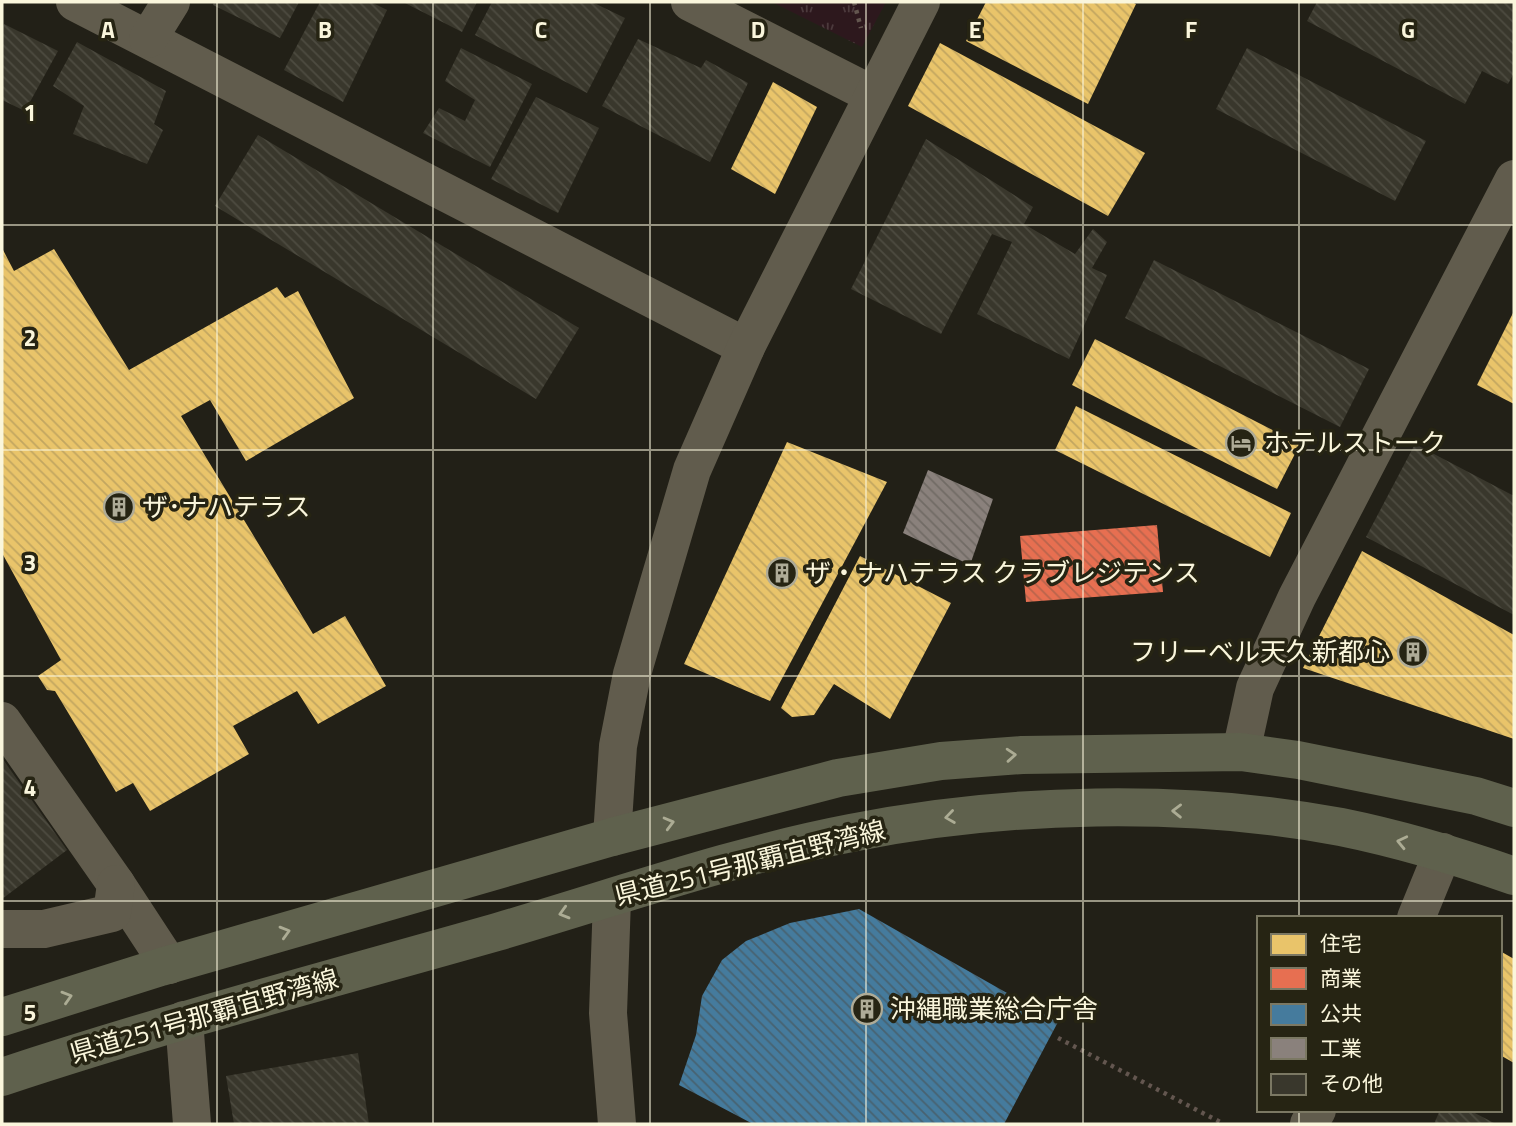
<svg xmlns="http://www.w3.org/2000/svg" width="1516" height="1126" font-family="'Titillium Web','Noto Sans JP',sans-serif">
	<defs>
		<pattern id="park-tufts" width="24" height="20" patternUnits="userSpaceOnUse" patternTransform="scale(1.75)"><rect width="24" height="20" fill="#2d181d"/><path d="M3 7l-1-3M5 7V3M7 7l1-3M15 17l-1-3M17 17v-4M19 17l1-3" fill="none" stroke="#4c3a3d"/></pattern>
		<pattern id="homes-back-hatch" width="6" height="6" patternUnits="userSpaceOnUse" patternTransform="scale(1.75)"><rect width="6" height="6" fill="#e9c46a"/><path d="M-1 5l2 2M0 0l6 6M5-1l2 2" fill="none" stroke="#c2a660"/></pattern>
		<pattern id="shops-back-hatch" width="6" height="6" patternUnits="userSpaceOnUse" patternTransform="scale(1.75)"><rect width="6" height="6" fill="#e76f51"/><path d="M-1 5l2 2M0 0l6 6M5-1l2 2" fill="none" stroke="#b8644c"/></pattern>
		<pattern id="public-back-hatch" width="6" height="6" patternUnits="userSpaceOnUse" patternTransform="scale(1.75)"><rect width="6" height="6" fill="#457b9d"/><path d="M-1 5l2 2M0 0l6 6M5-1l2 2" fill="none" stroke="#486270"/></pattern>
		<pattern id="industry-back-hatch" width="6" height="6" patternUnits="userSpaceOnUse" patternTransform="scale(1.75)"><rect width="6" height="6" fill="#8a817c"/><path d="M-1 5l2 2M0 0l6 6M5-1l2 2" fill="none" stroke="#716b65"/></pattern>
		<pattern id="building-back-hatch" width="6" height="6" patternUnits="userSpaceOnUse" patternTransform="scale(1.75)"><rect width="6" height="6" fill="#39372c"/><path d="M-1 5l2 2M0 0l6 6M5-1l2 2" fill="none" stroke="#4d4b40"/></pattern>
	</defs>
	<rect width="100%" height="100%" fill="#222017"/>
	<!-- park -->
	<path fill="url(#park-tufts)" d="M772,2H886L862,47Z"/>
	<!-- homes -->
	<g fill="url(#homes-back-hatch)">
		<path d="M986,2H1132L1136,4L1088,104L966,41Z"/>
		<path d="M940,43L1145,153L1108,216L908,106Z"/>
		<path d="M773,82L817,107L775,194L731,169Z"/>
		<path d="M2,248L14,271L54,249L129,370L277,287L285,298L298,291L354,398L246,461L210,400L181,416L313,634L345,616L386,686L318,724L297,691L233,726L249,754L150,811L133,783L116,792L55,691L47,690L38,676L61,660L2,553Z"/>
		<path d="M1514,311V404L1477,385Z"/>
		<path d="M1095,339L1300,444L1277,489L1072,385Z"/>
		<path d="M1076,406L1291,513L1270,557L1055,450Z"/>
		<path d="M787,442L887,482L770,701L684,664Z"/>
		<path d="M1362,551L1514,635V739L1303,668Z"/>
		<path d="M860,556L951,603L890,719L834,684L814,715L792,717L781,708Z"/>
		<path d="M1500,951L1514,959V1063L1500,1055Z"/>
	</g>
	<!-- shops -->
	<path fill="url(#shops-back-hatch)" d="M1157,525L1163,592L1026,602L1020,536Z"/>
	<!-- public -->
	<path fill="url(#public-back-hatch)" d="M859,909L1058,1022L1004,1124H753L679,1085L696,1035L702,996L722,960L746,941L790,923Z"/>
	<!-- industry -->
	<path fill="url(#industry-back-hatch)" d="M928,470L993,499L970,565L903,533Z"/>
	<!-- building -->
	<g fill="url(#building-back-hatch)">
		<path d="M214,2H299L280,38L213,5Z"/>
		<path d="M320,2H371L387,10L343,102L284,70Z"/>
		<path d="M403,2H477L462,32Z"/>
		<path d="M492,2H592L625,18L587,93L475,35Z"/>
		<path d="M1317,2H1514V73L1508,84L1482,71L1465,104L1307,21Z"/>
		<path d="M4,24L58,51L25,111L2,100V29Z"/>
		<path d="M638,39L701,68L706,60L748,83L710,162L602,106Z"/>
		<path d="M77,42L166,91L154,124L163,130L147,164L73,134L84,106L53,86Z"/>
		<path d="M461,48L532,84L490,167L423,133L439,108L465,121L475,100L445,81Z"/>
		<path d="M1247,48L1426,141L1395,201L1216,109Z"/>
		<path d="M536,97L599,128L558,213L491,179Z"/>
		<path d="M258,135L579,328L536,399L215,206Z"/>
		<path d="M926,139L1033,207L1024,224L1075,254L1093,229L1107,242L1092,268L1107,275L1069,359L977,314L1012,242L992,234L941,334L851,289Z"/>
		<path d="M1154,260L1369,369L1340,427L1125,318Z"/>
		<path d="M1415,444L1514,496V615L1366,537Z"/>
		<path d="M2,758L67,850L2,899Z"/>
		<path d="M358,1053L369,1124H234L226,1076Z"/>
		<path d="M1440,1110H1469L1496,1124H1434Z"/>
	</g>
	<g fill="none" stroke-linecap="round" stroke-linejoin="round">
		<!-- path -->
		<g stroke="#63564f" stroke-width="4.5" stroke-dasharray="3.5 5" stroke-linecap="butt">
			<path d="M854,2L861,28"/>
			<path d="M1058,1038L1224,1124"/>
		</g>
		<!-- minor -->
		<g stroke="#615c4d" stroke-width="38">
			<path d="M75,2L746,347"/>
			<path d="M690,2L873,95"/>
			<path d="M148,39L171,2"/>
			<path d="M2,721L116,884L169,965"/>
			<path d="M1241,752L1255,688L1297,597L1514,179"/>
			<path d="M612,837L618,746L632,674L692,470L746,347L921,2"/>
			<path d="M612,899L608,1013L617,1124"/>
			<path d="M1416,918L1443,852"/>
			<path d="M2,929H44L112,913L116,884"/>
			<path d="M184,1020L192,1124"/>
			<path d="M1309,1124L1317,1110"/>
		</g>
		<!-- major -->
		<g stroke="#5f614d" stroke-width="38">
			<path d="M2,1017L161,967L612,837L838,778L941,761L1022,755L1241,752L1298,760L1476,796L1514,808"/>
			<path d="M2,1077C165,1023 331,979 497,932C614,898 731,856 851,833C1004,802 1188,798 1341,827C1400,839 1457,856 1514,876"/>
		</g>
	</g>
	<!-- one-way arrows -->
	<defs><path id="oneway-chevron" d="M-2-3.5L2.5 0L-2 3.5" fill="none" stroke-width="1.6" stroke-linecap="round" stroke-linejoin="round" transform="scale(1.75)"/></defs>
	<g stroke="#acac94">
		<use href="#oneway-chevron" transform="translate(1011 755) rotate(-4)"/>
		<use href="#oneway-chevron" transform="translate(1177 811) rotate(-179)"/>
		<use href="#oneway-chevron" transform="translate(950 817) rotate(172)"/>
		<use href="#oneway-chevron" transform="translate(669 823) rotate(-15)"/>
		<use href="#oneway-chevron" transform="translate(1402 842) rotate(-167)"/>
		<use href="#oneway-chevron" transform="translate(564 913) rotate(164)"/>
		<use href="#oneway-chevron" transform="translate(285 932) rotate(-16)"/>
		<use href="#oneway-chevron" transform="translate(67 997) rotate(-17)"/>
	</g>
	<!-- grid -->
	<path fill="none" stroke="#faf6dc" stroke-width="2" stroke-opacity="0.55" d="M217,2V1124M433,2V1124M650,2V1124M866,2V1124M1083,2V1124M1299,2V918M2,225H1514M2,450H1514M2,676H1514M2,901H1514M1299,1110V1124"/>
	<!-- icons -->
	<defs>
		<g id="hotel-ring" transform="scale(1.575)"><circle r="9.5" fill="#262413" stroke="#aeab97" stroke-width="1.5"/><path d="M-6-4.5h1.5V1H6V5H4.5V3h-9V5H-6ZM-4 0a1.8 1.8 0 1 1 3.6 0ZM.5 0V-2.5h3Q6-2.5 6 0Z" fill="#aeab97"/></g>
		<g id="building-ring" transform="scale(1.575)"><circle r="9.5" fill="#262413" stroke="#aeab97" stroke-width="1.5"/><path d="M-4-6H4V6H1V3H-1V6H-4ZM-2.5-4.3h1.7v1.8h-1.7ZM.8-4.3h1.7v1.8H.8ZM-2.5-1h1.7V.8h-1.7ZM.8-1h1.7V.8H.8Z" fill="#aeab97"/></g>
	</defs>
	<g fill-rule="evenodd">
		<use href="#hotel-ring" x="1241" y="443"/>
		<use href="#building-ring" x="119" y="507"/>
		<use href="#building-ring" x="782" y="573"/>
		<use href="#building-ring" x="1413" y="652"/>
		<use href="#building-ring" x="867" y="1009"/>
	</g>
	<g text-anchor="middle" stroke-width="7" stroke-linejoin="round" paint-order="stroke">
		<!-- poi labels -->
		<g font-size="26" fill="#faf6dc" stroke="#262413" text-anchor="start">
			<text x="1264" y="452">ホテルストーク</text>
			<text x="142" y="516">ザ･ナハテラス</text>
			<text x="805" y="582">ザ・ナハテラス クラブレジテンス</text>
			<text x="1390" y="661" text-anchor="end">フリーベル天久新都心</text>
			<text x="890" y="1018">沖縄職業総合庁舎</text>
		</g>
		<!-- street labels -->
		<g font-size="26" fill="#faf6dc" stroke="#262413">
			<text transform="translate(750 863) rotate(-14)" y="9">県道251号那覇宜野湾線</text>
			<text transform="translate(204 1016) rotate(-16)" y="9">県道251号那覇宜野湾線</text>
		</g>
	</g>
	<g font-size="23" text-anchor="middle" font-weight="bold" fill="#faf6dc" stroke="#262413" stroke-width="7" stroke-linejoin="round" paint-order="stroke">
		<text x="108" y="38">A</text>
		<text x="325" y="38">B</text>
		<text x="541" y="38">C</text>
		<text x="758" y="38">D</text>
		<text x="975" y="38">E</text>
		<text x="1191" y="38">F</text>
		<text x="1408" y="38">G</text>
		<text x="30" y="121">1</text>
		<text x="30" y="346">2</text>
		<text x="30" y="571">3</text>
		<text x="30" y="796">4</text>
		<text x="30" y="1021">5</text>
	</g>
	<!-- border -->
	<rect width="1516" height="1126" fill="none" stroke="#faf6dc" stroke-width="7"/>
	<!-- legend -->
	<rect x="1257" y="916" width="245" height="196" fill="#262413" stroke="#7b7863" stroke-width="2"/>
	<rect x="1271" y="934" width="35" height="21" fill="#e9c46a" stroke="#7b7863" stroke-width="2"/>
	<text x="1320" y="951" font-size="21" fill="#faf6dc">住宅</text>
	<rect x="1271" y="968" width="35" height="21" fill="#e76f51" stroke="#7b7863" stroke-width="2"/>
	<text x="1320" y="986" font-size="21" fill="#faf6dc">商業</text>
	<rect x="1271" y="1004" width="35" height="21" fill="#457b9d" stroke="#7b7863" stroke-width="2"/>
	<text x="1320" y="1021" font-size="21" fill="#faf6dc">公共</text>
	<rect x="1271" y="1038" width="35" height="21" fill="#8a817c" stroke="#7b7863" stroke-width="2"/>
	<text x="1320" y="1056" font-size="21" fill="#faf6dc">工業</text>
	<rect x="1271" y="1074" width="35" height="21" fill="#39372c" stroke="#7b7863" stroke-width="2"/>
	<text x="1320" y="1091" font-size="21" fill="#faf6dc">その他</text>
</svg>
